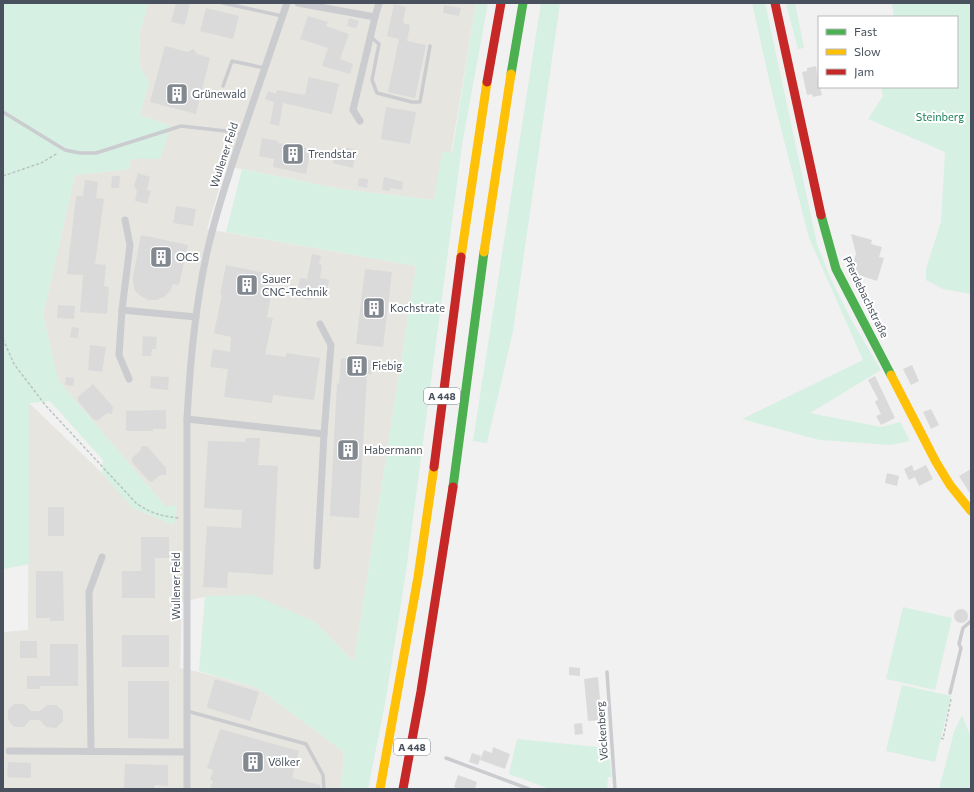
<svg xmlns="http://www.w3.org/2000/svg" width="974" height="792" font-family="Commissioner,sans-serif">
	<rect width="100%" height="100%" fill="#f1f1f1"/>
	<!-- commercial -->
	<path fill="#e6e5df" d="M148,3H476L451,153L434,200L341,189L226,166L207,229L416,266L354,662L315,622L253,596L204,597L182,602L180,668L199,672L258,688L344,752L341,789H3L4,632L28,630L29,403L102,473L133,508L174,525L166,507L58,380L43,315L75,175L129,169L131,159H160L171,126L140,115L149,82L139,65L140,32Z"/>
	<!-- green -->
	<g fill="#d6f0e3">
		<path d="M3,3H148L140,32L139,65L149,82L140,115L171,126L160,159H131L129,169L75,175L43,315L58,380L166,507L177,505L174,525L133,508L102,473L103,460L50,401L29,403V564L3,569Z"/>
		<path d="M476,3H488L462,145L406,572L385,704L368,789H341L344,752L258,688L199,671L205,596L254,595L315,622L354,662L416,266L226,232L242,169L341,189L434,200L442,152L452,153Z"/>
		<path d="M541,3H560L513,331L487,443L473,441Z"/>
		<path d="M752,3H765L817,244L831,279L852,321L881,370L810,413L881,427L900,422L910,441L891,445L820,440L742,419L863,360L809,238L773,97Z"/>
		<path d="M786,3H795L804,48L798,49Z"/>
		<path d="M892,3H971V294L943,289L926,280V269L941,222L945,152L868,119L883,96L881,87H957V17H894Z"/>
		<path d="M903,607L952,618L935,690L886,679Z"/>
		<path d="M902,685L951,696L935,762L886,751Z"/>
		<path d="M962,715L971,738V788L939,789L954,732Z"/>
		<path d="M517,739L608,748L612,777H608L607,789H550L509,774Z"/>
	</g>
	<!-- building -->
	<g fill="#dadadb">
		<path d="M176,3H190L185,25L171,22Z"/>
		<path d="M394,4L406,7L403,23L410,25L407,41L426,45L415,98L388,92L399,39L387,36Z"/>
		<path d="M444,5L461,8L459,16L443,13Z"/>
		<path d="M206,8L239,16L233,39L200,31Z"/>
		<path d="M308,16L328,22L326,26L349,34L340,59L353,64L350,74L322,66L328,48L300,39Z"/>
		<path d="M349,18L359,21L356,28L347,26Z"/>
		<path d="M165,46L188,52L193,49L197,54L210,58L196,114L150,102Z"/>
		<path d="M816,66L819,87H820L822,95L813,97L812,94L807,95L802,72L807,71V68Z"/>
		<path d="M309,77L339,84L332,114L283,103L279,126L270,124L274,102L265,99L268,91L276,94L277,90L305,95Z"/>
		<path d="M386,107L416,112L410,144L381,139Z"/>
		<path d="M262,138L278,141V143L311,149L306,174L273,167L274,159L259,156Z"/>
		<path d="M336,147L345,149L348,147L349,148L356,150L353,168L333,163Z"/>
		<path d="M138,173L150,177L147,190L151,191L147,204L135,201L137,191L134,186Z"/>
		<path d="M112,176H120L119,188H111Z"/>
		<path d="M384,177L403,182L402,190L390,188L389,191L382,190Z"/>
		<path d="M359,178L368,179L367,188L358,186Z"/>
		<path d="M85,180L98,182L96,198L104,199L95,264L106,265L104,286L109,287L107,314L80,312L83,275L67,274L76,196H83Z"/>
		<path d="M176,206L196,209L193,226L173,223Z"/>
		<path d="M851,234L872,240L871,244L882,247L879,257L884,258L877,281L850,272L856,254Z"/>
		<path d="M141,235L188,245L179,285L173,284L170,291L164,297L156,300H148L141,296L135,291L133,283V276Z"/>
		<path d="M312,254L321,256L319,264L322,265L320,278L329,280L326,296L313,293L311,300L296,297L300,278L307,279Z"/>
		<path d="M226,265L275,275L267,317L273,318L265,354L286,357V353L320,358L314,400L273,395L272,403L224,397L228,369L210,367L213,349L230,352L231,337L214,333L222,295H220Z"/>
		<path d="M365,269L392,272L383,347L356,344Z"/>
		<path d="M58,305L75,306L74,319L57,318Z"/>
		<path d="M72,327L79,328L78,338L70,337Z"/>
		<path d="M143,336L157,337L156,349H152L151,356H142Z"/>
		<path d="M90,345L106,347L102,372L88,370Z"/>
		<path d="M341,358L374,360L372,374H367L359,518L330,516L337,383L339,384Z"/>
		<path d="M912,365L919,381L911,385L903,369Z"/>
		<path d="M151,376L169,377L168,390L150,388Z"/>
		<path d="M875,376L895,418L881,425L876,416L881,414L875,402L878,399L868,380Z"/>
		<path d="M66,377L74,378L73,386L65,385Z"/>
		<path d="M93,384L113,407L112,414L107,413L98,420H94L78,401V397Z"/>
		<path d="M931,409L939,425L931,429L923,412Z"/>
		<path d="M166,410V429H153V431H126V411Z"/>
		<path d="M246,438H260L258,465L278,466L273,575L228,572L227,588L203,587L207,526L241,528L242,510L204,508L208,441L245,442Z"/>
		<path d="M141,446H147L164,466H166V475H160L152,482L149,481L132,462V458L140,451Z"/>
		<path d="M912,465L914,471L926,465L933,479L919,486L915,477L909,480L904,469Z"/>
		<path d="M971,469V495L959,476Z"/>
		<path d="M887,473L899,476L897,486L885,483Z"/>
		<rect x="48" y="507" width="16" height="29"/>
		<path d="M141,537H169V558H155V598H122V571H141Z"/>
		<path d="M36,571H63L64,621H50V618H36Z"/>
		<circle cx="961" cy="616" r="7"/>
		<rect x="122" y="635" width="47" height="32"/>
		<rect x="20" y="641" width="17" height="17"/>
		<path d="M50,644H78V686H40V689H27V676H50Z"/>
		<path d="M569,667L580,668V676L569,675Z"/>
		<path d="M598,677L602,720L588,721L584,679Z"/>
		<path d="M215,679L259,692L250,721L208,708L207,706Z"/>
		<path d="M128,681H169V739L128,738Z"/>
		<path d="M14,704H24L31,711H40L47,705H56L63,711V721L56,728L46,727L40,720H30L24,727H14L8,720V710Z"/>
		<path d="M582,723L583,734L575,735L574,724Z"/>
		<path d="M220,729L299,751L292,778L320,785L321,789H210L213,781L210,780L213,770L207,768Z"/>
		<path d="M493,747L510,754L505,769L480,760L484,750L492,753Z"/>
		<path d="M472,753L481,756L478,765L469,762Z"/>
		<path d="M8,762L31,763V778L7,777Z"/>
		<path d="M125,764L168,765V786L155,785L154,789H124Z"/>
		<path d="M458,775L477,782L475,789H459L454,787Z"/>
	</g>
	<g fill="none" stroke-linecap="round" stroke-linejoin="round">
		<!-- path -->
		<g stroke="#b9c4c2" stroke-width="1.5" stroke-dasharray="3 2" stroke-linecap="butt">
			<path d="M3,176L41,163L58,153"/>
			<path d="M3,339L14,364L46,406L137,504C153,514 161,516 179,518"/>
			<path d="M941,738L943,739L951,699"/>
		</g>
		<!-- lane -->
		<g stroke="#cbcccf" stroke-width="3.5">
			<path d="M223,3L282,16"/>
			<path d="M371,37L379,44L372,80L377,93L412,102H420L430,46"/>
			<path d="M223,86L232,61L265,68"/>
			<path d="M3,112L65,150L80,153H96L181,126L235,132L242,135"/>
			<path d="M607,672L615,789"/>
			<path d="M950,693L961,648L959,644L963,628L971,621"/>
			<path d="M187,711L306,744L323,775L324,789"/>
			<path d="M446,758L529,789"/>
		</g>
		<!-- street -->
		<g stroke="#cbcccf" stroke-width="7">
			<path d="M298,3L375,17L353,110L360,121"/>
			<path d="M375,17L379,3"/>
			<path d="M125,220L130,245L122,310L196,317"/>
			<path d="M122,310L119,355L129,379"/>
			<path d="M187,419L324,434L331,345L320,324"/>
			<path d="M317,566L324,434"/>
			<path d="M9,751L187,752"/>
			<path d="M91,751L89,592L102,557"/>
			<path d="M187,789V419C190,362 195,304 208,248C217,209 230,170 243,132C258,89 272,46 287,3"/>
		</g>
		<!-- fast -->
		<g stroke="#4caf50" stroke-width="9">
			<path d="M511,74L523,3"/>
			<path d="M821,215L836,269L891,375"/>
			<path d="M453,487L484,252"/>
		</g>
		<!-- slow -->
		<g stroke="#ffc107" stroke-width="9">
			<path d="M484,252L511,74"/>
			<path d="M461,257L487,82"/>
			<path d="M891,375L936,462L950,485L971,511"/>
			<path d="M380,789L418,577L434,467"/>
		</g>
		<!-- jam -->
		<g stroke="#c62828" stroke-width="9">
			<path d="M775,3L821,215"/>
			<path d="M487,82L501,3"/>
			<path d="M434,467L461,257"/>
			<path d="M403,789L421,691L453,487"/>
		</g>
	</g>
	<!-- icons -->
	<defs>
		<g id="building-square" transform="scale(1.15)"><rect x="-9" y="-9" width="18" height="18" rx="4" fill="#838991" stroke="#fff"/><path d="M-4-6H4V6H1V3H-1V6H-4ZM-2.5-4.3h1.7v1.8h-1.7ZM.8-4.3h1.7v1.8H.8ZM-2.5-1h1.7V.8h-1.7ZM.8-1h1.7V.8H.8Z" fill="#fff"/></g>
	</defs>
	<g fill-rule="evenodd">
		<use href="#building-square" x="177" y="94"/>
		<use href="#building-square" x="293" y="154"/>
		<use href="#building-square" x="161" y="257"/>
		<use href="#building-square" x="247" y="285"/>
		<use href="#building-square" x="374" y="308"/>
		<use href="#building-square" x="357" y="366"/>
		<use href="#building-square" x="348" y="450"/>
		<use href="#building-square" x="253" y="762"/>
	</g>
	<g text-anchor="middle" stroke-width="4" stroke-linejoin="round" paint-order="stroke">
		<!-- shield labels -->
		<g fill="#fff" stroke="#7f858e" stroke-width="1">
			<rect x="424" y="388" width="36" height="16" rx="3"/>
			<rect x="394" y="739" width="36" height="16" rx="3"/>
		</g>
		<g font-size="10" font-weight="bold" fill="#48515d">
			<text x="442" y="400">A 448</text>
			<text x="412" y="751">A 448</text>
		</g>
		<!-- poi labels -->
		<g font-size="11" fill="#48515d" stroke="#fff" text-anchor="start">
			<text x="192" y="98">Grünewald</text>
			<text x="308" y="158">Trendstar</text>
			<text x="176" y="261">OCS</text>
			<text x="262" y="283">Sauer<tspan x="262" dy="13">CNC-Technik</tspan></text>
			<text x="390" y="312">Kochstrate</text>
			<text x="372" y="370">Fiebig</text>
			<text x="364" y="454">Habermann</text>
			<text x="268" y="766">Völker</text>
		</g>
		<!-- park labels -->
		<g font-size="11" fill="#188056" stroke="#fff">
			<text x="940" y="121">Steinberg</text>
		</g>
		<!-- street labels -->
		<g font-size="11" fill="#48515d" stroke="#fff">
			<text transform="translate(224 155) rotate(-72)" y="4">Wullener Feld</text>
			<text transform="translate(866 297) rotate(64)" y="4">Pferdebachstraße</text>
			<text transform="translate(176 586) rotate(-90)" y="4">Wullener Feld</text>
			<text transform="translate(602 731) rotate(-94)" y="4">Vöckenberg</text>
		</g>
	</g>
	<!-- border -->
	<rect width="974" height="792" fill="none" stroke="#48515d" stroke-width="8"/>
	<!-- legend -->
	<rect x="818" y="16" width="140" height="72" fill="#ffffff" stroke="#b6b9be"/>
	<rect x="826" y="29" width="20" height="6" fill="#4caf50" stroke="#b6b9be"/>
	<text x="854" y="36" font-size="12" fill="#48515d">Fast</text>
	<rect x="826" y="49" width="20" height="6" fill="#ffc107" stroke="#b6b9be"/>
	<text x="854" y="56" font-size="12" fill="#48515d">Slow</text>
	<rect x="826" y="69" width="20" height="6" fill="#c62828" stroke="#b6b9be"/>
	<text x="854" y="76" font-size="12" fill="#48515d">Jam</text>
</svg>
